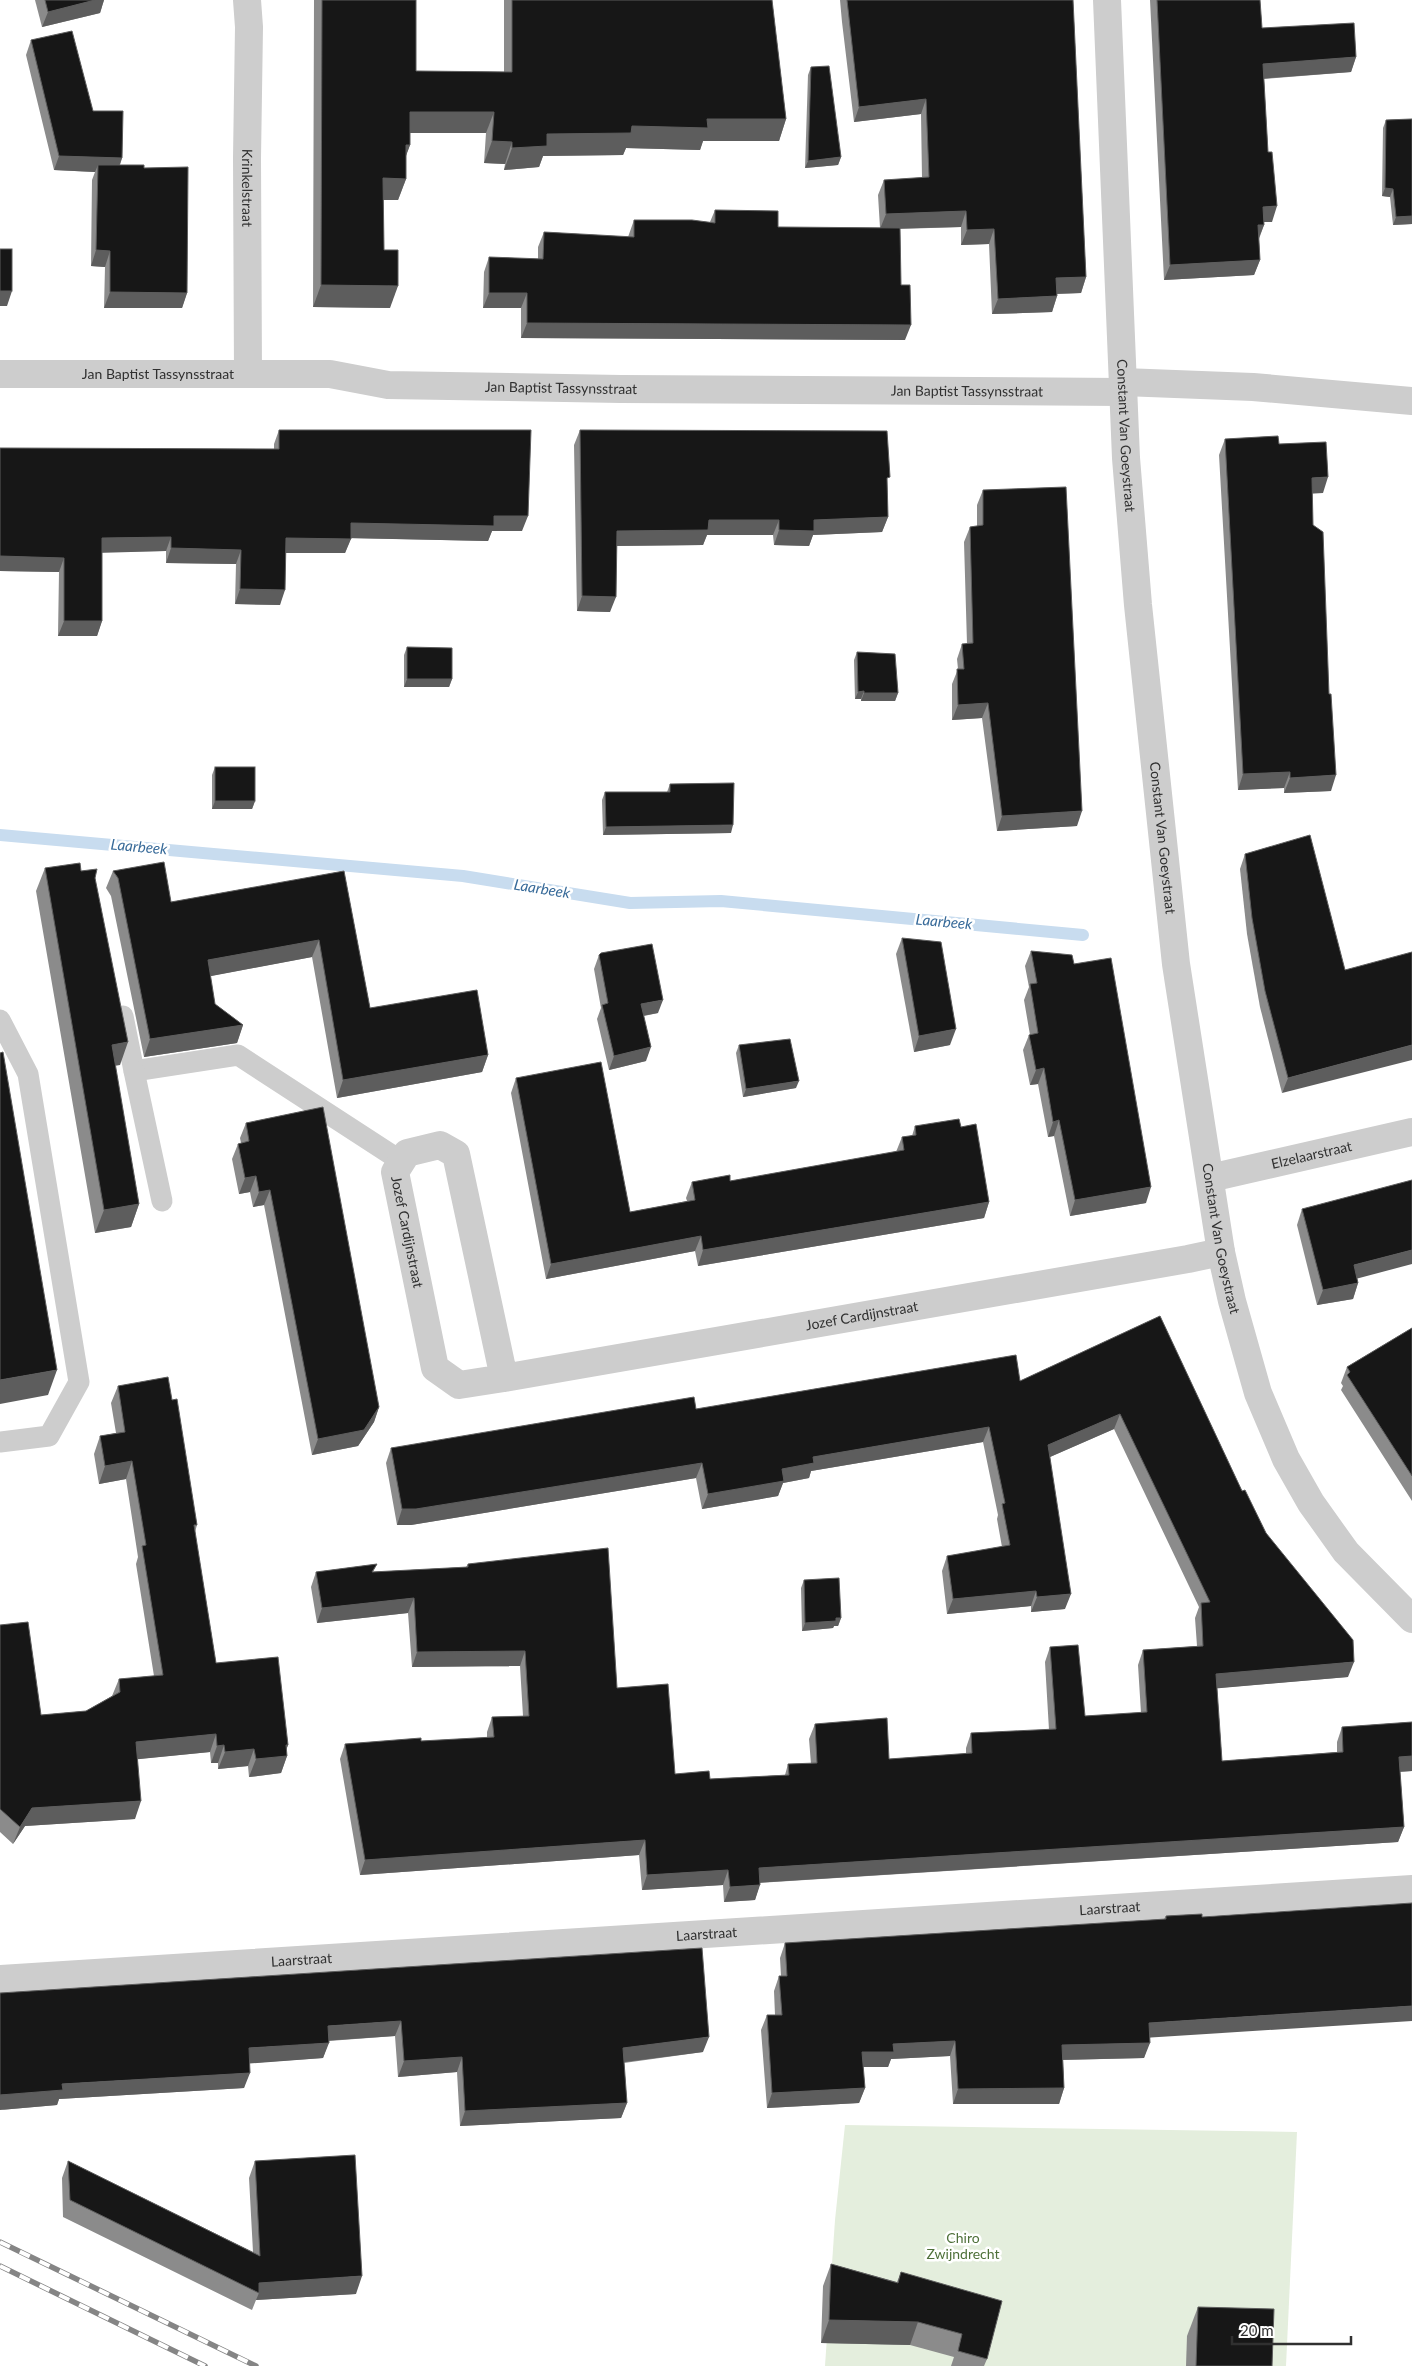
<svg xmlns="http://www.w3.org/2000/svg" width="1412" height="2366" font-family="Lato,sans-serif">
	<rect width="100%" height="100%" fill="#fff"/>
	<!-- green -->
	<path fill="#e4eedd" d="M845,2125L1297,2132L1286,2366H825L835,2220Z"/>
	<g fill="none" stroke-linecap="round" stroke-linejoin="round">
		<!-- stream -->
		<path stroke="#c8dcef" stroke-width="12" d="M0,835L463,876L630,903L721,901L1083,935"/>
		<!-- service -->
		<g stroke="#cdcdcd" stroke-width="21">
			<path d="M123,1016L134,1071L238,1055L401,1161"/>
			<path d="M0,1020L28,1074L79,1382L49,1436L0,1442"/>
			<path d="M134,1071L162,1201"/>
		</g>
		<!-- minor -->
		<g stroke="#cdcdcd" stroke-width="28">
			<path id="s1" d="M247,0L249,27L247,158L248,374"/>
			<path id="s2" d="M1107,0L1126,458L1138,605L1176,964L1221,1252L1232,1301L1258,1393L1286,1459L1311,1503L1346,1552L1412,1619"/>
			<path id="s3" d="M0,374H330L388,385L621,389L1123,392"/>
			<path d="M1123,382L1253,387L1412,401"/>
			<path id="s4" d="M1210,1178L1412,1132"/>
			<path id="s5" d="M504,1378L456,1154L440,1145L407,1153L395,1172L435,1368L459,1385L504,1378L1188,1259L1221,1252"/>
			<path id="s6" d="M0,1979L1412,1889"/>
		</g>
		<!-- rail casing -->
		<g stroke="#858585" stroke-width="5.5">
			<g id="rail">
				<path d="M0,2242L256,2366"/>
				<path d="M0,2266L205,2366"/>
			</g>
		</g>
		<!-- rail -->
		<use href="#rail" stroke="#fff" stroke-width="4" stroke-dasharray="11" stroke-linecap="butt"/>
	</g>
	<!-- wall -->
	<g fill="#8b8b8b">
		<path d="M35,0H104L100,13L42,27Z"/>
		<path d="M314,0H416V71L504,72V0H772L786,119L779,141H703L700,150L626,148L623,155L543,156L539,167L504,170L505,164L484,163L486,133H410V145L406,155V179L398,200H383L384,250L390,308L313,307Z"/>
		<path d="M840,0H1073L1086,277L1081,293L1057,294V296L1052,312L992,314L989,244L961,245V227L900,229L901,285L905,340L521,338V308H483L484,272L489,257L538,259V247L544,232L628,237L634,220L710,222L715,210L778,227L880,228L878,195L884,180L922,178L921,114L854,122L842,22Z"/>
		<path d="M1150,0H1260L1262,28L1356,57L1351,72L1264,79L1272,222H1264V225L1259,239L1260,260L1254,275L1164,280Z"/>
		<path d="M31,40L93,111L122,158L120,165L144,168L187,293L182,308H104L105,267L91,266L92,180L95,172L54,170L26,55Z"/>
		<path d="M811,67L841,157L838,165L805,168L808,75Z"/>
		<path d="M1412,119V224L1393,225L1390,197L1382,196L1383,128L1386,120Z"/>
		<path d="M279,430L522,531H492L488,541L351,538L345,553H286L280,605L235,604L236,564L166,563V551L102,552V621L97,636H58L59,572L0,571V448L274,449V444Z"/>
		<path d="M580,430L887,485L888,517L882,532L813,535L809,546L774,545L773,535H707L703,545L617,546L610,612L577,611L574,445Z"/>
		<path d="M1225,439L1279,444L1323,493H1312L1313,525L1331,791L1284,793V788L1238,790L1219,455Z"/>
		<path d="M983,490L1077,826L997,831L982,718L952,720V684L958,669L957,659L962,644H967L964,542L970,527L977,526V505Z"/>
		<path d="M407,647L452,679L449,687H404V655Z"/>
		<path d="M857,652L898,693L895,701H861V699H855L854,660Z"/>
		<path d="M215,767L255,801L252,809H212V775Z"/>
		<path d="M670,784L731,833L603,835L602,800L605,792H667Z"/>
		<path d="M1245,854L1345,970L1282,1093L1260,1007L1247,934L1240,869Z"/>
		<path d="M45,868L81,871L95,878L120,1065H115L139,1204L131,1227L95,1233L36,891Z"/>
		<path d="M113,871L171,902L344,871L370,1008L488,1055L482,1072L337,1098L312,957L210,976L215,1004L243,1025L237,1043L144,1057L111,896L106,888Z"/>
		<path d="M902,938L950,1045L914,1052L896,954Z"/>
		<path d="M1031,951L1074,964L1146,1203L1070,1216L1054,1136L1048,1137L1038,1084L1030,1085L1023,1050L1029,1035H1030L1024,1000L1029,987L1025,966Z"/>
		<path d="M599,955L658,1013L644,1016L646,1061L609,1070L597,1019L601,1008L594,969Z"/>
		<path d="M739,1045L796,1088L743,1097L736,1053Z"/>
		<path d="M516,1078L630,1212L687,1201L686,1198L692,1182L730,1181L896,1152L902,1137L912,1136L915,1126L961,1127L989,1202L984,1218L698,1266L695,1251L546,1279L511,1093Z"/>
		<path d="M246,1123L379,1407L374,1422L358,1446L312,1455L264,1205L253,1207L250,1192L239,1194L232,1159L238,1144L241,1143L240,1138Z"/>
		<path d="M1302,1209L1358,1283L1353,1299L1317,1305L1297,1225Z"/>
		<path d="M1160,1316L1242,1491L1348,1677L1217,1688L1222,1761L1337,1752V1742L1342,1727L1412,1722V1771L1400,1772L1404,1827L1398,1842L760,1883L755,1900L724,1902L723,1885L642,1890L639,1855L360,1875L340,1759L345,1744L421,1741L487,1738V1732L492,1717L523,1716L520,1666L412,1667L408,1613L317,1623L311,1587L316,1572L377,1564L373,1572L466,1567L468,1564L617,1688L675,1774L710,1779L785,1775L788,1764H811L809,1739L815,1724L889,1759L966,1754V1748L971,1733L1049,1730L1045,1662L1050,1647L1085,1716L1141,1713L1138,1665L1143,1650L1197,1646L1195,1618L1199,1607L1114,1429L1050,1457L1065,1609L1031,1612V1606L947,1614L942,1571L947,1556L1002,1547L997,1519L998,1515L983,1442L811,1471L809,1478L783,1483L778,1496L702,1509L696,1478L411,1525H397L386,1463L391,1448L696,1409L1020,1381Z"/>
		<path d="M1412,1328V1501L1341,1390L1343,1386L1341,1383L1347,1367Z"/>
		<path d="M118,1386L172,1400L197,1525L195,1532L216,1663L288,1745L286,1750L287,1756L281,1773L249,1777L248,1766L218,1769V1763H211L210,1752L138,1759L135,1819L25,1826L13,1844L0,1832V1625L41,1715L86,1711L112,1696L119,1679L154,1676L136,1564L138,1557L126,1479L99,1484L94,1454L100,1436L116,1433L111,1403Z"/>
		<path d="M804,1580L841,1618L838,1626H834L833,1628L802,1631L801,1588Z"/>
		<path d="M1202,1914L1150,2038L1144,2058L1063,2060L1064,2088L1059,2104H953L950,2056L891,2059L888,2067H863L865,2088L859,2103L767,2108L761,2030L767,2015H775L774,1991L779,1976H781L780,1958L785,1943L1164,1919L1166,1916Z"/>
		<path d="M702,1948L703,2052L624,2063L627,2103L621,2118L460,2126L457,2072L398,2077L395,2036L329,2041L323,2058L249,2063L244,2088L59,2099L57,2105L0,2110Z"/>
		<path d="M68,2161L253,2252L249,2178L255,2161L356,2294L256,2300L252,2310L63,2217L62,2178Z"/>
		<path d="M831,2264L897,2282L901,2272L987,2359L984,2366H951L954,2357L910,2345L821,2343L823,2286Z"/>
		<path d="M1198,2307L1272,2366H1186L1187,2336Z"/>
	</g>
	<!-- shaded-wall -->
	<g fill="#5d5d5d">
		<path d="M95,0H104L100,13L42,27L48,12Z"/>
		<path d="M1356,57L1351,72L1258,79L1263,64Z"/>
		<path d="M926,99L921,114L854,122L859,107Z"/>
		<path d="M410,112H494L486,133H402Z"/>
		<path d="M707,119H786L779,141H703L700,150L626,148L623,155L543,156L539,167L504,170L512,148L547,134Z"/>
		<path d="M492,141L512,142L505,164L484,163Z"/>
		<path d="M406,145H410L402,167Z"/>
		<path d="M59,156L122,158L117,172L98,165L95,172L54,170Z"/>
		<path d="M841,157L838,165L805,168L808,161Z"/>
		<path d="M383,178L406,179L398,200H375Z"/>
		<path d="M1385,188L1393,189L1390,197L1382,196Z"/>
		<path d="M1277,206L1272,222H1258L1263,207Z"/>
		<path d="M966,211L961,227L880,229L886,214Z"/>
		<path d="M1412,216V224L1393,225L1396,217Z"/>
		<path d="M1258,225H1264L1258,240Z"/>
		<path d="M994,229L989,244L961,245L967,230Z"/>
		<path d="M96,250L110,251L105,267L91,266Z"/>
		<path d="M1260,260L1254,275L1164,280L1170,265Z"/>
		<path d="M1086,277L1081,293L1051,294L1056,278Z"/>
		<path d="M321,285L398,286L390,308L313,307Z"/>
		<path d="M0,291H12L7,306H0Z"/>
		<path d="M110,292L187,293L182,308H104Z"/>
		<path d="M489,293H527L521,308H483Z"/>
		<path d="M1057,296L1052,312L992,314L998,299Z"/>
		<path d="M527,323L911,325L905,340L521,338Z"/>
		<path d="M1328,477L1323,493L1306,494L1312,478Z"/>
		<path d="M494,516H528L522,531H492L488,541L345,538L351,523Z"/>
		<path d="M888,517L882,532L813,535L809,546L774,545L779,530L814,520Z"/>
		<path d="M709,520H779L773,535H707L703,545L611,546L617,531Z"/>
		<path d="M171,537L166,551L96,553L102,538Z"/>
		<path d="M286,538L351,539L345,553H280Z"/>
		<path d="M171,548L241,550L236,564L166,563Z"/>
		<path d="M0,556L64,558L59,572L0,571Z"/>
		<path d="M240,589L285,590L280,605L235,604Z"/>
		<path d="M582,596L616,597L610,612L577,611Z"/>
		<path d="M64,621H102L97,636H58Z"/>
		<path d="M407,679H452L449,687H404Z"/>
		<path d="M864,691L861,699H855L858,692Z"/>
		<path d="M864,693H898L895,701H861Z"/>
		<path d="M988,703L982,718L952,720L958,705Z"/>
		<path d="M1290,772L1284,788L1238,790L1243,774Z"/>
		<path d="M1336,775L1331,791L1284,793L1290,778Z"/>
		<path d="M215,801H255L252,809H212Z"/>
		<path d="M1082,811L1077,826L997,831L1002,816Z"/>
		<path d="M733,825L731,833L603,835L606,827Z"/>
		<path d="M319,940L312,957L201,978L208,960Z"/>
		<path d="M663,1000L658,1013L636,1017L641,1004Z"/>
		<path d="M243,1025L237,1043L144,1057L150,1039Z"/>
		<path d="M956,1029L950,1045L914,1052L919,1036Z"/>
		<path d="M128,1042L120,1065L103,1068L112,1045Z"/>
		<path d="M1412,1045V1060L1282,1093L1288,1078Z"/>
		<path d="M651,1047L646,1061L609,1070L614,1056Z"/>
		<path d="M488,1055L482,1072L337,1098L343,1080Z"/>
		<path d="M1044,1068L1038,1084L1030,1085L1036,1070Z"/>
		<path d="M799,1081L796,1088L743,1097L746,1089Z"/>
		<path d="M1059,1120L1054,1136L1048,1137L1053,1122Z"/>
		<path d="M256,1176L250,1192L239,1194L245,1178Z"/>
		<path d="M1151,1187L1146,1203L1070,1216L1075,1200Z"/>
		<path d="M270,1190L264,1205L253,1207L259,1192Z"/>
		<path d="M989,1202L984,1218L698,1266L703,1250Z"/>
		<path d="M139,1204L131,1227L95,1233L104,1210Z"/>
		<path d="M701,1236L695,1251L546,1279L551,1264Z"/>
		<path d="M1412,1250V1264L1348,1281L1354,1265Z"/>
		<path d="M1358,1283L1353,1299L1317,1305L1323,1290Z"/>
		<path d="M57,1370L48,1395L0,1404V1380Z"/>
		<path d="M379,1407L374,1422L358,1446L312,1455L318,1439Z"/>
		<path d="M1120,1414L1114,1429L1043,1460L1048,1445Z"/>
		<path d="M989,1427L983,1442L811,1471L809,1478L783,1483L778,1496L702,1509L708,1494L782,1469L813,1457Z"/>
		<path d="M132,1461L126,1479L99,1484L105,1466Z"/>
		<path d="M702,1463L696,1478L411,1525H397L402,1509Z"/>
		<path d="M1036,1591L1031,1606L947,1614L953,1599Z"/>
		<path d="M1071,1594L1065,1609L1031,1612L1037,1597Z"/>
		<path d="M414,1598L408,1613L317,1623L322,1608Z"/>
		<path d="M836,1618H841L838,1626H834L833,1628L802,1631L805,1623Z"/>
		<path d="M525,1651L520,1666L412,1667L417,1652Z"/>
		<path d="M1354,1662L1348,1677L1210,1689L1216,1674Z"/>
		<path d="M216,1734L210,1752L130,1760L136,1742Z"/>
		<path d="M224,1745L218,1763H211L217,1746Z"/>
		<path d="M286,1745H288L284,1756H287L281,1773L249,1777L256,1759Z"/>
		<path d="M254,1749L248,1766L218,1769L225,1752Z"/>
		<path d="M1412,1756V1771L1394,1772L1399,1757Z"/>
		<path d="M141,1801L135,1819L25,1826L13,1844L20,1827L32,1808Z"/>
		<path d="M1404,1827L1398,1842L754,1883L759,1868Z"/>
		<path d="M645,1840L639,1855L360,1875L365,1860Z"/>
		<path d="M728,1870L723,1885L642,1890L647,1875Z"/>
		<path d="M760,1885L755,1900L724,1902L730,1887Z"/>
		<path d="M1412,2006V2021L1143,2038L1149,2023Z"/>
		<path d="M401,2021L395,2036L322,2041L328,2026Z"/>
		<path d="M709,2037L703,2052L617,2063L623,2048Z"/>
		<path d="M955,2041L950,2056L891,2059L888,2067H856L862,2052L893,2044Z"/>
		<path d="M329,2043L323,2058L243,2064L249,2048Z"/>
		<path d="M1150,2043L1144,2058L1056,2060L1062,2045Z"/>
		<path d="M462,2057L457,2072L398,2077L404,2061Z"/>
		<path d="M250,2073L244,2088L59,2099L57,2105L0,2110V2095L62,2084Z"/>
		<path d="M865,2088L859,2103L767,2108L772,2093Z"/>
		<path d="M1064,2088L1059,2104H953L958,2089Z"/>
		<path d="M627,2103L621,2118L460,2126L465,2111Z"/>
		<path d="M362,2276L356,2294L256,2300L259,2293V2283Z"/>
		<path d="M829,2320L918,2322L910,2345L821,2343Z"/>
	</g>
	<!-- building -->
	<g fill="#171717" stroke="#5d5d5d">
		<path d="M45,0H95L48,12Z"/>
		<path d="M322,0H416V71L512,72V0H772L786,119H707L708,128L632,126L631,133L547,134V146L512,148V142L492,141L494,112H410V145H406V179L383,178L384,250H398V286L321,285Z"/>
		<path d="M847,0H1073L1086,277L1056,278L1057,296L998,299L994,229L967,230L966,211L886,214L884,180L929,177L926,99L859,107Z"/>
		<path d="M1157,0H1260L1262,28L1354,23L1356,57L1263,64L1268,152H1272L1277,206L1263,207L1264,225H1258L1260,260L1170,265Z"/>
		<path d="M72,31L93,111H123L122,158L59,156L31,40Z"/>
		<path d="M829,66L841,157L808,161L811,67Z"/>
		<path d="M1412,119V216L1396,217L1393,189L1385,188L1386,120Z"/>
		<path d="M98,165H144V168L188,167L187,293L110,292V251L96,250Z"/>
		<path d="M715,210L778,211V227L900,228L901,285H910L911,325L527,323V293H489V257L543,259L544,232L634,237V220H692L715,223Z"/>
		<rect x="0" y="249" width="12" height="42"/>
		<path d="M279,430H531L528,516H494V526L351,523V539L286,538L285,590L240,589L241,550L171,548V537L102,538V621H64V558L0,556V448L279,449Z"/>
		<path d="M580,430L887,431L890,477L887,478L888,517L814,520V531L779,530V520H709L708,530L617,531L616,597L582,596Z"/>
		<path d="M1278,436L1279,444L1326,442L1328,477L1312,478L1313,525L1323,532L1329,694H1331L1336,775L1290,778V772L1243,774L1225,439Z"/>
		<path d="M1066,487L1082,811L1002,816L988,703L958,705L957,669H964L962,644L973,643L970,527L983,525V490Z"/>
		<path d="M407,647L452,648V679H407Z"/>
		<path d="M857,652L895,654L898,693H864V691L858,692Z"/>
		<rect x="215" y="767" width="40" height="34"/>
		<path d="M734,783L733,825L606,827L605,792H670V784Z"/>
		<path d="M1310,835L1345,970L1412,952V1045L1288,1078L1265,991L1252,918L1245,854Z"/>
		<path d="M164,862L171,902L344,871L370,1008L477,990L488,1055L343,1080L319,940L208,960L215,1004L243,1025L150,1039L118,878L113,871Z"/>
		<path d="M80,863L81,871L97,869L95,878L128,1042L112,1045L139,1204L104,1210L45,868Z"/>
		<path d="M902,938L941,942L956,1029L919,1036Z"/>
		<path d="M652,944L663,1000L641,1004L651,1047L614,1056L602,1005L608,1003L599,955L601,953Z"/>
		<path d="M1031,951L1072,955L1074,964L1111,958L1151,1187L1075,1200L1059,1120L1053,1122L1044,1068L1036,1070L1029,1035L1038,1033L1030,984L1037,983Z"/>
		<path d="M790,1039L799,1081L746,1089L739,1045Z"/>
		<path d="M3,1052L57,1370L0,1380V1053Z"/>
		<path d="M601,1062L630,1212L695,1200L692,1182L730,1175V1181L904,1150L902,1137L916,1135L915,1126L959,1119L961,1127L976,1124L989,1202L703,1250L701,1236L551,1264L516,1078Z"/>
		<path d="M323,1107L379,1407L364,1430L318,1439L270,1190L259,1192L256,1176L245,1178L238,1144L249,1141L246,1123Z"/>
		<path d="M1412,1180V1250L1354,1265L1358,1283L1323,1290L1302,1209Z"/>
		<path d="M1160,1316L1242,1491L1245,1490L1266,1533L1353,1640L1354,1662L1216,1674L1222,1761L1343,1752L1342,1727L1412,1722V1756L1399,1757L1404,1827L759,1868L760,1885L730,1887L728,1870L647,1875L645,1840L365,1860L345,1744L421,1738V1741L494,1737L492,1717L529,1716L525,1651L417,1652L414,1598L322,1608L316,1572L377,1564L372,1572L468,1567V1564L608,1548L617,1688L668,1684L675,1774L709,1771L710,1779L789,1775L788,1764L817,1763L815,1724L887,1718L889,1759L972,1753L971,1733L1056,1729L1050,1647L1078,1645L1085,1716L1147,1712L1143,1650L1203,1646L1201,1603L1210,1602L1120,1414L1048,1445L1071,1594L1037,1597L1036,1591L953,1599L947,1556L1010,1545L1002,1504L1005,1503L989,1427L813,1457L814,1463L782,1469L784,1481L708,1494L702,1463L416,1509H402L391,1448L694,1397L696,1409L1016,1355L1020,1381Z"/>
		<path d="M1412,1328V1476L1347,1375L1350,1372L1347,1367Z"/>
		<path d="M168,1377L172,1400L177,1399L197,1525H194L216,1663L278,1657L288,1745H286L287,1756L256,1759L254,1749L225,1752L224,1745L217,1746L216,1734L136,1742L141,1801L32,1808L20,1827L0,1809V1625L28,1622L41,1715L86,1711L120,1692L119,1679L163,1675L142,1546L146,1545L132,1461L105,1466L100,1436L125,1432L118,1386Z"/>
		<path d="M839,1578L841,1618H836V1621L805,1623L804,1580Z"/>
		<path d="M1412,1903V2006L1149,2023L1150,2043L1062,2045L1064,2088L958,2089L955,2041L893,2044L894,2052H862L865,2088L772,2093L767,2015H782L779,1976H787L785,1943L1166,1919V1916L1202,1914V1917Z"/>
		<path d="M702,1948L709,2037L623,2048L627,2103L465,2111L462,2057L404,2061L401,2021L328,2026L329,2043L249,2048L250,2073L62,2084L63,2090L0,2095V1993Z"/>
		<path d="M355,2155L362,2276L259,2283V2293L70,2200L68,2161L260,2256L255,2161Z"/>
		<path d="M831,2264L898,2283L901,2272L1002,2301L987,2359L958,2351L962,2334L918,2322L829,2320Z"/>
		<path d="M1198,2307L1274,2309L1272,2366H1196Z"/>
	</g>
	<g text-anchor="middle" stroke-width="5" stroke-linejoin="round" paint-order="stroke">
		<!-- street labels -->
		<g font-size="14" fill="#303030" stroke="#fff">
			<text dy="5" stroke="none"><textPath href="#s1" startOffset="188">Krinkelstraat</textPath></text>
			<text dy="5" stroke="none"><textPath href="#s3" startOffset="158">Jan Baptist Tassynsstraat</textPath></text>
			<text dy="5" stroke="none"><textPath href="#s3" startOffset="562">Jan Baptist Tassynsstraat</textPath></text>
			<text dy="5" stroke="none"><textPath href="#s3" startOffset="968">Jan Baptist Tassynsstraat</textPath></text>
			<text dy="5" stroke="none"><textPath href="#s2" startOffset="436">Constant Van Goeystraat</textPath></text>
			<text dy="5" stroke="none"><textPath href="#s2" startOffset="840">Constant Van Goeystraat</textPath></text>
			<text dy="5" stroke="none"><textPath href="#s4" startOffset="104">Elzelaarstraat</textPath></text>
			<text dy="5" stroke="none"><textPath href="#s5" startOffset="365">Jozef Cardijnstraat</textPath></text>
			<text dy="5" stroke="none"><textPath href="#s2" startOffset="1245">Constant Van Goeystraat</textPath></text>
			<text dy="5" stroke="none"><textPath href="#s5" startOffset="942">Jozef Cardijnstraat</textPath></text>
			<text dy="5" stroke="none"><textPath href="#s6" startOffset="1112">Laarstraat</textPath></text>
			<text dy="5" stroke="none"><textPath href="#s6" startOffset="708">Laarstraat</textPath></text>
			<text dy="5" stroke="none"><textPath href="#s6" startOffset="302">Laarstraat</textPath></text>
		</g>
		<!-- park labels -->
		<g font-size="14" fill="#4e7039" stroke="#fff">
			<text x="963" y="2243">Chiro<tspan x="963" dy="16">Zwijndrecht</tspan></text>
		</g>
		<!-- water labels -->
		<g font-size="15" font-style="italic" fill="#376a99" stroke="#fff">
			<text transform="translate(139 847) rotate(5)" y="5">Laarbeek</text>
			<text transform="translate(542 889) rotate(9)" y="5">Laarbeek</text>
			<text transform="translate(944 922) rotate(5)" y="5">Laarbeek</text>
		</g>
	</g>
	<!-- scale -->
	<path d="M1232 2336v8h119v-8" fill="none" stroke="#303030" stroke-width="2.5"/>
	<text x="1240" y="2336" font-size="15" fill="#303030" stroke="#ffffff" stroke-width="4" paint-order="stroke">20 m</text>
</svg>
